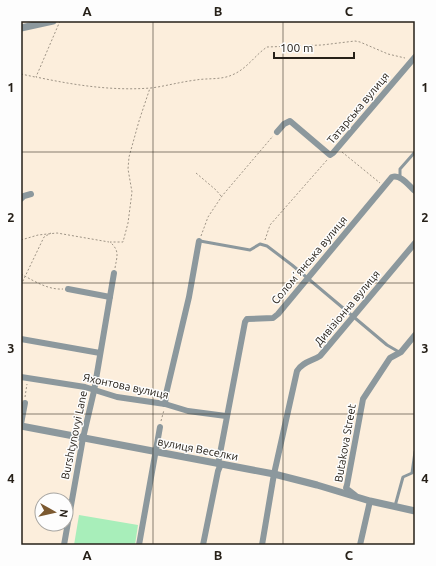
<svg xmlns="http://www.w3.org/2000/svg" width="436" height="566" font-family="Ubuntu,sans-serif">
	<rect width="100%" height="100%" fill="#fceedc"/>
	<!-- garden -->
	<path fill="#a8eeba" d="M79,515L138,525L135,545H74Z"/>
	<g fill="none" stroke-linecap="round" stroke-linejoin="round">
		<!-- path -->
		<g stroke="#9e9486" stroke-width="1" stroke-dasharray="2 2" stroke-linecap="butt">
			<path d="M60,21L36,77C74,85 111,91 151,88C166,86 180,82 196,80C207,78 221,80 232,75C247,69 255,55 267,47L322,45L355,41L360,42L388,54L405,58"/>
			<path d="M21,74L35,77"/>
			<path d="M342,152L380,183"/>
			<path d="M196,173L216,190L221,196"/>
			<path d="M201,236L208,217L222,196L273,136"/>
			<path d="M21,240L38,235L57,233L109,242"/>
			<path d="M265,240L270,225L327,160"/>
			<path d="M115,268C117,256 120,251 110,242H123L128,223L132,192L128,169L129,157L139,121L150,88"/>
			<path d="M21,274C34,281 48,290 63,289"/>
			<path d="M21,285L44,237L51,233"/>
			<path d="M25,397L27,384"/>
			<path d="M161,421L164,410"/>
		</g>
		<!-- service -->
		<g stroke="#8c989d" stroke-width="3">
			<path d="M400,177V169L415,152"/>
			<path d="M200,241L250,250L260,244L267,246L292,265L387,345L399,352"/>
			<path d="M395,506L403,477L412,473L415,452"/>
		</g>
		<!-- minor -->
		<g stroke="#8c989d" stroke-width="6">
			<path d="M277,132L284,124L290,121L330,155L333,153L415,57"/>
			<path d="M21,199L24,196L31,194"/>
			<path d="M68,289L110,297"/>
			<path d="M21,339L100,353"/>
			<path d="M21,377L85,387L117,397L165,404L188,411L226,416"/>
			<path d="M165,404L166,394L189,297L199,241"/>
			<path d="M21,424L25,403"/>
			<path d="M218,464L245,322L247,319L273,318L278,314L392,177C401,174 409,186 415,191"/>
			<path d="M355,495L346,488L347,485L363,399L390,358L401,352L415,335"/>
			<path d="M64,545L83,438L94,391L114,273"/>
			<path d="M139,545L160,427"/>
			<path d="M203,545L218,471L221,464"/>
			<path d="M262,545L274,474L297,371C302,362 312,361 320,356L415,243"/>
			<path d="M360,545L370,501"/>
		</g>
		<!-- tertiary -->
		<g stroke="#8c989d" stroke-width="7">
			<path d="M21,28L53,21"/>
			<path d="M21,426L274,474L317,485L370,501L415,511"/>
		</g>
	</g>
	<!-- grid -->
	<path fill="none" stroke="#262018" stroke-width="1" stroke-opacity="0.55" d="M153,21V545M283,21V545M21,152H415M21,283H415M21,414H415"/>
	<g text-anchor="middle" stroke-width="3" stroke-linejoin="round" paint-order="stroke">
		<!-- street labels -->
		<g font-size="11" fill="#262018" stroke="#fdfdfd">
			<text transform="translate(358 108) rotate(-50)" y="4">Татарська вулиця</text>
			<text transform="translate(309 260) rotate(-50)" y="4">Соломʼянська вулиця</text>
			<text transform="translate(347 308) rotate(-50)" y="4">Дивізіонна вулиця</text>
			<text transform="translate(126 386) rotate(12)" y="4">Яхонтова вулиця</text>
			<text transform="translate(74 435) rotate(-78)" y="4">Burshtynovyi Lane</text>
			<text transform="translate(345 443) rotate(-80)" y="4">Butakova Street</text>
			<text transform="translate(198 449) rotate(11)" y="4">вулиця Веселки</text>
		</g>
	</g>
	<!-- border -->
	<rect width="436" height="566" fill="none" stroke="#fdfdfd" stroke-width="44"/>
	<!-- north arrow -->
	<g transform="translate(54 512) rotate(98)"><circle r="19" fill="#fdfdfd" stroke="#a7a5a1"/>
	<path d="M0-3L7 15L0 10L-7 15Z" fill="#7b5930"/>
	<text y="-6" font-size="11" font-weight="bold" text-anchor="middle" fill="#262018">N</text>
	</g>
	<!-- scale -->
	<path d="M274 52v6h80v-6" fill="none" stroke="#262018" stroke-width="2"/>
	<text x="280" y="52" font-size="12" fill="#262018" stroke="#fdfdfd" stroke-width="3" paint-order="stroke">100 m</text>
	<rect x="22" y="22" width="392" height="522" fill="none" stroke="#262018" stroke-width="1.5"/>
	<g font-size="13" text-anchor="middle" font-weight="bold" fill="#262018">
		<text x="87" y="16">A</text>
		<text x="218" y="16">B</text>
		<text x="349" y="16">C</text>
		<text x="11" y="92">1</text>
		<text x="425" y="92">1</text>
		<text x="11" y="222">2</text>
		<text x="425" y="222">2</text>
		<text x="11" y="353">3</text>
		<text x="425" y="353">3</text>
		<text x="11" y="483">4</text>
		<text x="425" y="483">4</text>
		<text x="87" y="560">A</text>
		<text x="218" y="560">B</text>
		<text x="349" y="560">C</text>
	</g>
</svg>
